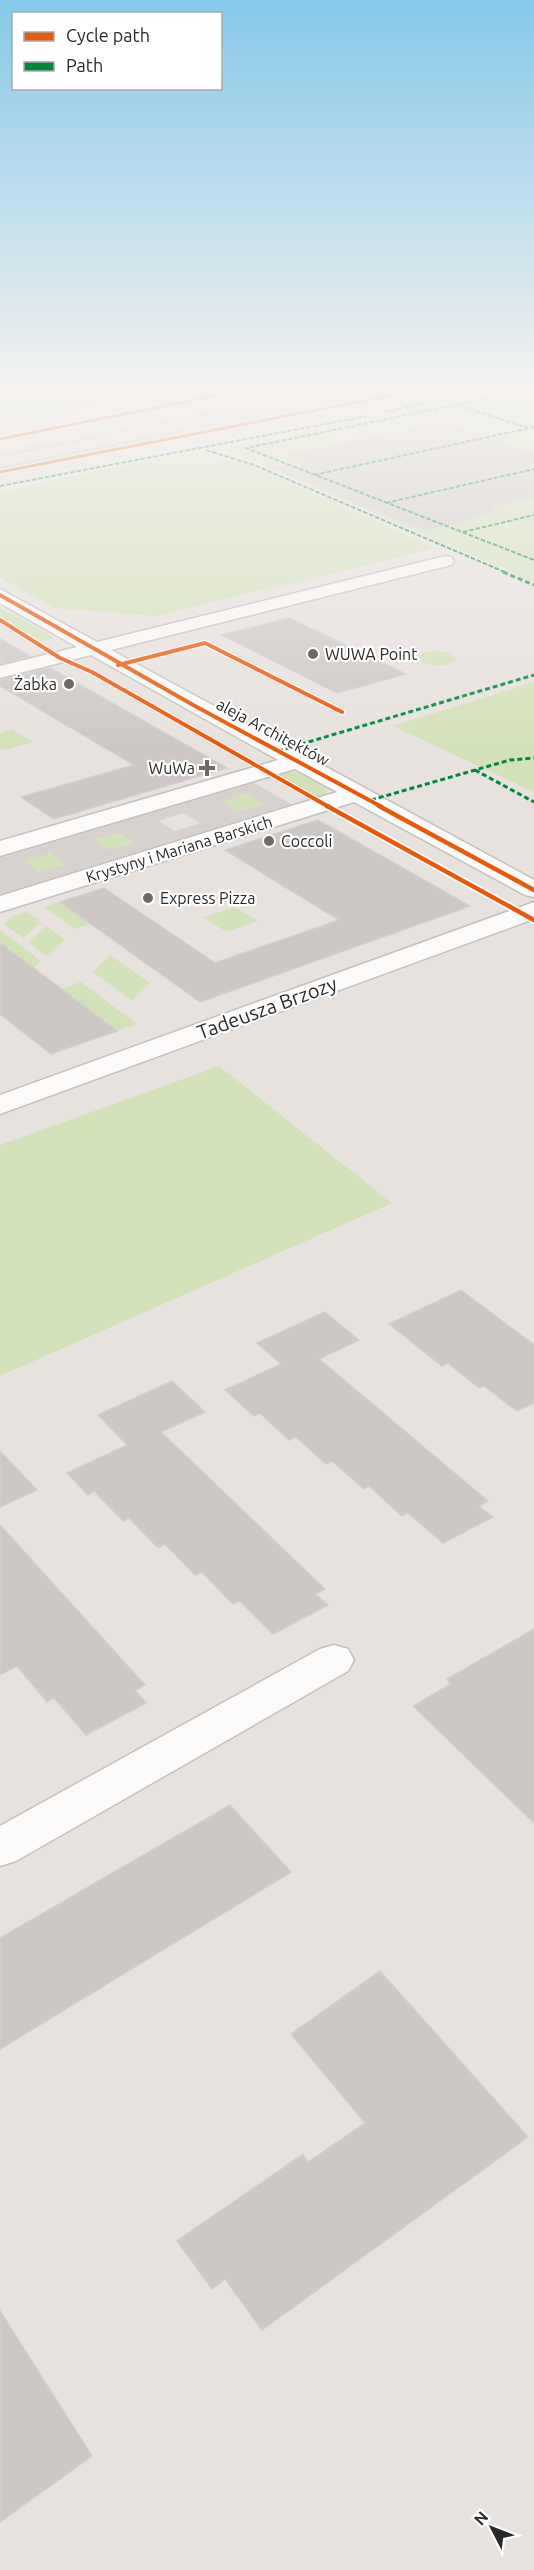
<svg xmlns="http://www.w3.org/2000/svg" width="534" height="2570" font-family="Ubuntu,sans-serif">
	<rect width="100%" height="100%" fill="#e8e2de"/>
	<!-- green -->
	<g fill="#d3e1b8">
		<path d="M0,388H195L0,426Z"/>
		<path d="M332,388H349L0,457V451Z"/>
		<path d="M515,388H534V582L224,449Z"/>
		<path d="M284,415L288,416L0,471V468L189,430Z"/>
		<path d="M186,453L248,464L436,548L156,616L56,608L0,578V493L57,479Z"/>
		<path d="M0,608L55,638L42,641L0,618Z"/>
		<path d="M437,651L450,653L457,659C447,668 427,668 418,658L425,652Z"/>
		<path d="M534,682V792L393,726Z"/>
		<path d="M12,729L33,742L4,750L0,748V733Z"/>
		<path d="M273,773C291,770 319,774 328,791L321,799Z"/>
		<path d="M246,794L264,804L238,811L221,801Z"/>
		<path d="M119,833L134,843L109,850L94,840Z"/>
		<path d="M50,853L65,864L39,872L24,861Z"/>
		<path d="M59,902L90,924L75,929L44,907Z"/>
		<path d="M235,907L258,921L226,932L203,917Z"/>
		<path d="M27,912L41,922L23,938L4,924L13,916Z"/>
		<path d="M47,926L65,940L47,956L28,942Z"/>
		<path d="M0,930L41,961L34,968L0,943Z"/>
		<path d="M110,955L150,983L132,1001L93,972Z"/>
		<path d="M81,982L137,1024L117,1031L62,989Z"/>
		<path d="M219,1066L392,1203L0,1376V1145Z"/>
	</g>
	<!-- plaza -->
	<path fill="#d8d2ce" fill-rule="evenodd" d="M252,782L293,805L0,895V858ZM246,794L263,804L238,811L222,801ZM183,813L200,823L175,831L158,821ZM119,833L134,843L109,850L94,840ZM50,853L65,864L39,872L25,861Z"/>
	<!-- water -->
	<path fill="#94e6e7" d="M0,388H133L0,410Z"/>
	<!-- building -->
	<g fill="#cdc8c6" stroke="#d2cecb" stroke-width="1.5">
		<path d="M441,422L534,453V497L491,507L496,509L491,510L495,512L471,517L475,519L424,531L273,468L305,462L287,455Z"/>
		<path d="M289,618L406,674L337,693L222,635Z"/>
		<path d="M0,639L30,656L0,664Z"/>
		<path d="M50,668L128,712L227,768L54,819L21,797L134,765L0,686V680Z"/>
		<path d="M318,820L470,906L200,1002L60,902L104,888L215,963L339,920L225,850Z"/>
		<path d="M0,943L35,969L117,1031L51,1054L0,1014Z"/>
		<path d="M461,1290L534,1345V1403L517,1411L484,1386L479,1388L448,1363L442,1366L389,1324Z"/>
		<path d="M325,1312L359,1340L319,1359L488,1501L479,1506L493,1517L443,1543L408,1513L402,1516L369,1486L364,1489L332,1461L326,1464L296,1437L289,1440L260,1413L254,1416L225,1390L281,1364L257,1343Z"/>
		<path d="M172,1381L205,1412L161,1432L325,1589L315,1594L328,1605L273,1634L240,1601L233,1604L202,1572L195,1575L165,1544L158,1548L129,1518L123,1521L94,1491L88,1495L67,1473L127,1445L98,1415Z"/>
		<path d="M0,1451L37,1490L0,1507Z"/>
		<path d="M0,1525L145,1685L135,1690L146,1703L86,1735L54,1698L47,1702L17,1666L0,1675Z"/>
		<path d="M534,1629V1823L413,1706L451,1684L447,1679Z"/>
		<path d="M230,1805L291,1872L0,2049V1938Z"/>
		<path d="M380,1971L528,2137L262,2330L225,2279L212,2289L177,2241L303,2154L308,2162L365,2123L291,2034Z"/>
		<path d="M0,2311L92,2456L0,2522Z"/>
	</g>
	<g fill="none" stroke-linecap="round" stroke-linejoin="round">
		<!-- minor casing -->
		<g stroke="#c2c0c0" stroke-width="3">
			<g id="minor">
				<path d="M445,556L451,557L454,561L451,565L111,650L534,880V897L525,895L354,802L0,912V896L337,792L295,769L0,856V841L278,760L91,655L0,678V666L77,647L0,603V589L97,642Z"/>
				<path d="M534,902V919L0,1114V1095Z"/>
				<path d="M334,1645L348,1649L354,1660L348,1671L16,1861L0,1866V1826L320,1649Z"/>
			</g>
		</g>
		<!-- major casing -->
		<g stroke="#c0bebc" stroke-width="3">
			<path id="major" d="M342,388H371L370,390L408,388L406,391L344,404L339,403L338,398L0,467V457Z"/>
		</g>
		<!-- minor -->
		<use href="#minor" fill="#fcfbfa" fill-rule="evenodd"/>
		<!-- major -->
		<use href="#major" fill="#e5ddd4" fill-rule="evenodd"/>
		<!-- tram -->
		<path stroke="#ddddde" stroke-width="1.5" d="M0,480L470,388"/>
		<!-- quiet-far1 -->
		<g stroke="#00873e" stroke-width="2" stroke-dasharray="4.5 2" stroke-linecap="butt">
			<path d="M534,389L246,448L534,560"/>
			<path d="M457,405L528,428"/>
			<path d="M385,412L499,388"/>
			<path d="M206,450L254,465L507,573"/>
			<path d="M314,475L534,427"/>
			<path d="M0,486L367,416"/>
			<path d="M386,503L534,469"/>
			<path d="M463,532L534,515"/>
		</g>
		<!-- quiet -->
		<g stroke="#00873e" stroke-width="3" stroke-dasharray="5 3" stroke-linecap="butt">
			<path d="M503,572L534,585"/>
			<path d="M278,751L534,675"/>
			<path d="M475,770L534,802"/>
			<path d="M371,800L510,760L534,758"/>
		</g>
		<!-- cycleway-far2 casing -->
		<g stroke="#fff" stroke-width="4.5">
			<g id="cycleway-far2">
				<path d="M0,439L255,388"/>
				<path d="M0,472L429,388"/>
			</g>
		</g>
		<!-- cycleway-far1 casing -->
		<g stroke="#fff" stroke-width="6">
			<g id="cycleway-far1">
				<path d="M0,595L195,706L382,807"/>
				<path d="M0,620L60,658L92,672L329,807"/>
				<path d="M118,665L205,643L342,712"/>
			</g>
		</g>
		<!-- cycleway casing -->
		<g stroke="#fff" stroke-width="8">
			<g id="cycleway">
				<path d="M327,806L534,920"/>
				<path d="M379,806L534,890"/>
			</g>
		</g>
		<!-- cycleway-far2 -->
		<use href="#cycleway-far2" stroke="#e8590c" stroke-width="3"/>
		<!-- cycleway-far1 -->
		<use href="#cycleway-far1" stroke="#e8590c" stroke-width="4"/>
		<!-- cycleway -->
		<use href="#cycleway" stroke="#e8590c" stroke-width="4.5"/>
	</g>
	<!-- sky -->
	<linearGradient id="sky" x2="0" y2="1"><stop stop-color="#86c8e8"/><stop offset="0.52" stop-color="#f5f2f0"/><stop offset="1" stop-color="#f5f2f0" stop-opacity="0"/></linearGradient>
	<rect width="534" height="748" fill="url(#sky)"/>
	<!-- markers -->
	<g fill="#6c6a68" stroke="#fff" stroke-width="2">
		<circle cx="313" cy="654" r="6"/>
		<circle cx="69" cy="684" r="6"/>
		<path d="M204 759h6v6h6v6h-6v6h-6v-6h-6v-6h6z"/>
		<circle cx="269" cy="841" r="6"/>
		<circle cx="148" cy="898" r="6"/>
	</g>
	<g text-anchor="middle" stroke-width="4.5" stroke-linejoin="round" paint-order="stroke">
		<!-- far-poi labels -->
		<g font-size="16" fill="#292929" stroke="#fff" text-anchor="start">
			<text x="325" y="660">WUWA Point</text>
			<text x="57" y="690" text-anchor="end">Żabka</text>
			<text x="195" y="774" text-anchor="end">WuWa</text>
			<text x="281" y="847">Coccoli</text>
			<text x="160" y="904">Express Pizza</text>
		</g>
		<!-- far-street labels -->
		<g font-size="16" fill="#292929" stroke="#fff">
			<text transform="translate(273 732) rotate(28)" y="6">aleja Architektów</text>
			<text transform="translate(179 849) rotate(-17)" y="6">Krystyny i Mariana Barskich</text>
		</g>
		<!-- street labels -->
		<g font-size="20" fill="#292929" stroke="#fff">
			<text transform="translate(267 1008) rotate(-20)" y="7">Tadeusza Brzozy</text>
		</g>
	</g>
	<!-- legend -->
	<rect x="12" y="12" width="210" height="78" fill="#ffffff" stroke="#a9a9a9" stroke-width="1.5"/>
	<rect x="24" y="32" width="30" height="9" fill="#e8590c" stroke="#a9a9a9" stroke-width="1.5"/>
	<text x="66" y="42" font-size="18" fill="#292929">Cycle path</text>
	<rect x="24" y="62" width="30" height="9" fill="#00873e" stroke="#a9a9a9" stroke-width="1.5"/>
	<text x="66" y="72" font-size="18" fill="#292929">Path</text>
	<!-- north arrow -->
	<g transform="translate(492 2528) rotate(312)" stroke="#ffffff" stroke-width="4.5" paint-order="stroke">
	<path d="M0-4.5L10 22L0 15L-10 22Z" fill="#292929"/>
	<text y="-9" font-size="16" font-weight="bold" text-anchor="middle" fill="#292929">N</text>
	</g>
</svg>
